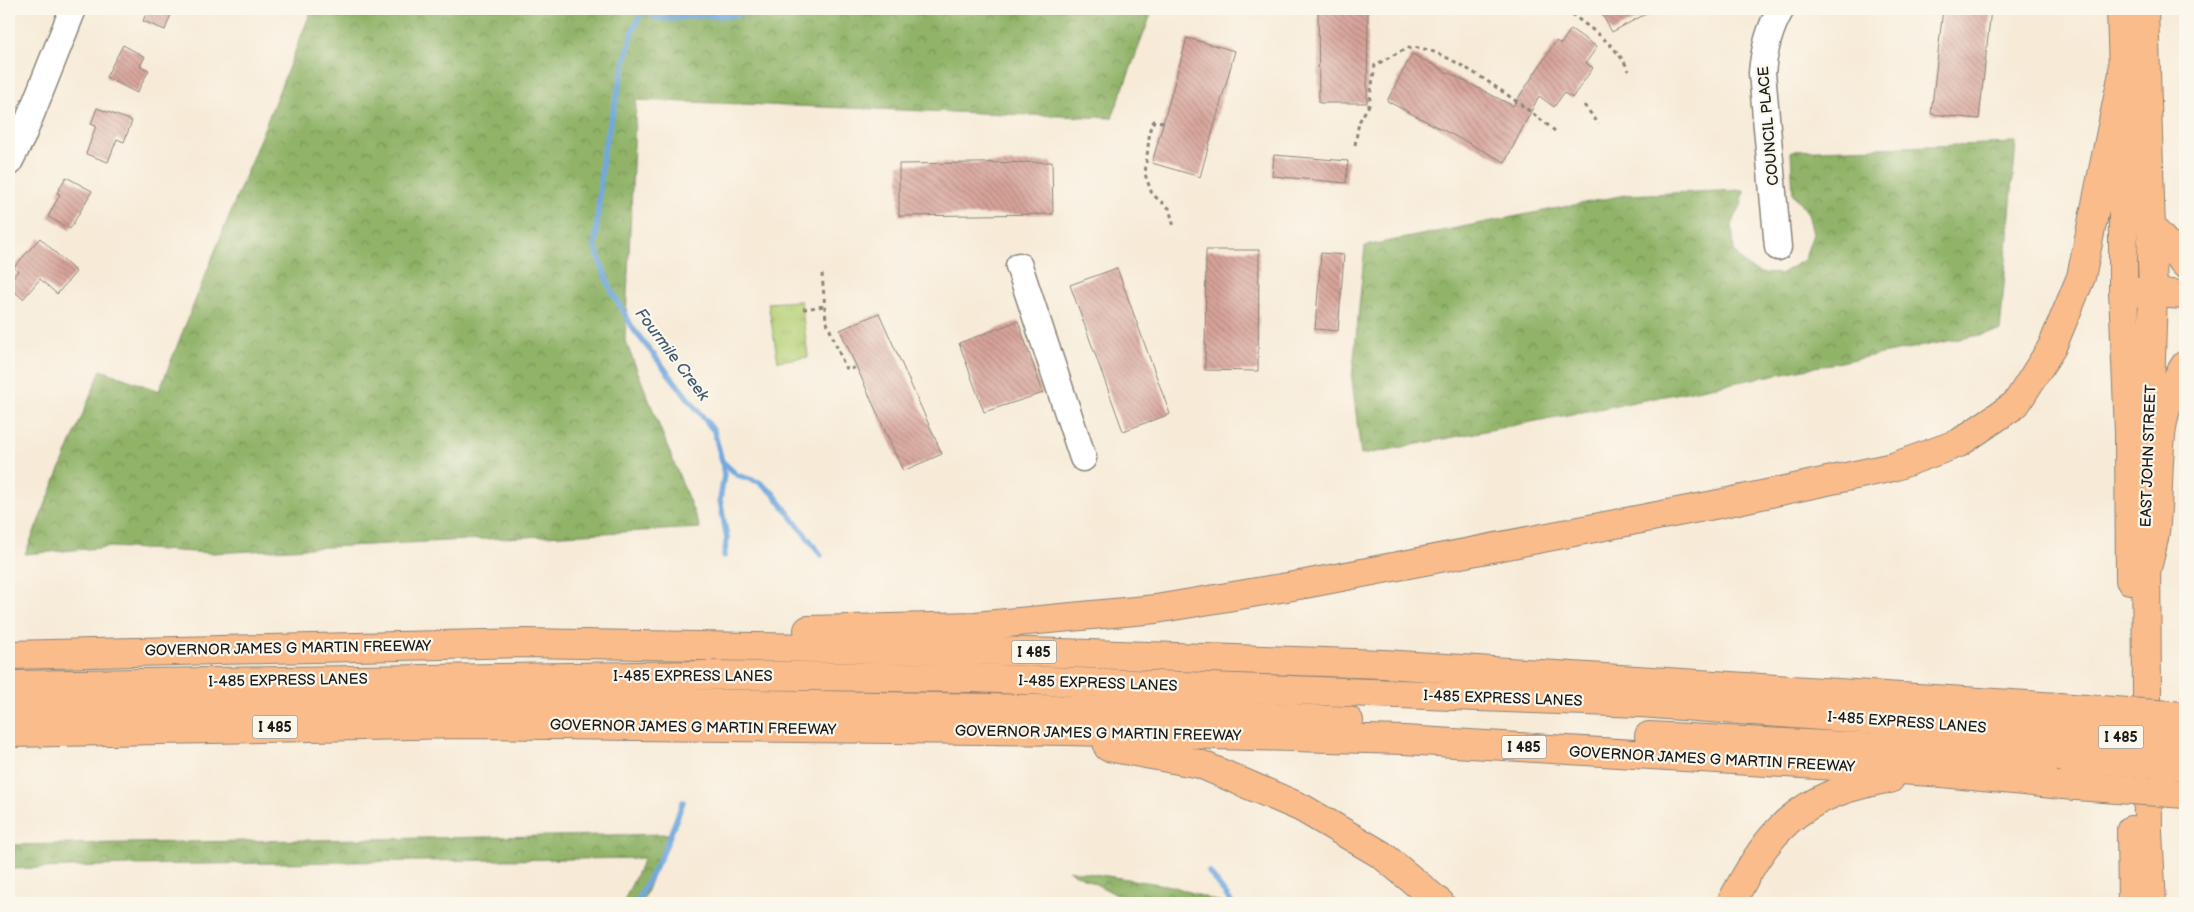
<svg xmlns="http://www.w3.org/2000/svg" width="2194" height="912" font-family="'Balsamiq Sans',sans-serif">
	<defs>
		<pattern id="grass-tufts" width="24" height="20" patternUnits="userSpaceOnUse" patternTransform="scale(1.25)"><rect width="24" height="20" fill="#b6d177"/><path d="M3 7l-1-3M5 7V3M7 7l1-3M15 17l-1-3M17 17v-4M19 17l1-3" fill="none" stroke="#9cb366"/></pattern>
		<pattern id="forest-crowns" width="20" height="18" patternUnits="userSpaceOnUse" patternTransform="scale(1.25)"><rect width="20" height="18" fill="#90b368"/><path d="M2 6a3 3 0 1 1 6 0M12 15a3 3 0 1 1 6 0" fill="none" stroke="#759155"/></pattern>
		<pattern id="building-back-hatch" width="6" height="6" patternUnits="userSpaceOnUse" patternTransform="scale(1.25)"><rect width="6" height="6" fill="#d7a399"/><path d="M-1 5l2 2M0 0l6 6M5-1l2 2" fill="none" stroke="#ae847c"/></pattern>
	</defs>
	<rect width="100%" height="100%" fill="#fbf7ec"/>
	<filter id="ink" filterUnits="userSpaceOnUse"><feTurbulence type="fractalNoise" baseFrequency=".02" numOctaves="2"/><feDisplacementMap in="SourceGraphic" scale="10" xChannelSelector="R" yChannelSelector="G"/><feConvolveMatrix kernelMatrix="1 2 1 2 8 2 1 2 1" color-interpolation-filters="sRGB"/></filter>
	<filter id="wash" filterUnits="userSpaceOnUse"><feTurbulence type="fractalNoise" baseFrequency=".0096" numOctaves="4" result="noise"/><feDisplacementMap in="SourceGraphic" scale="20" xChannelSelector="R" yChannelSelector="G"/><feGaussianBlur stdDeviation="1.12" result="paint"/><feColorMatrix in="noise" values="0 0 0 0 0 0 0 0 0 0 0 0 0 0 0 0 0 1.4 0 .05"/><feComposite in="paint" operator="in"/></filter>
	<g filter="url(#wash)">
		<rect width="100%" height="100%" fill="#f7ebd8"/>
		<!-- grass -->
		<path fill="url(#grass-tufts)" stroke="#69764a" d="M801,301L808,357L778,361L768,303Z"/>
		<!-- forest -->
		<g fill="url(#forest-crowns)" stroke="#566842">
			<path d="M312,9H1153L1112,118L636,100L625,340L700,528L212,553L111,547L25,554L101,370L159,391Z"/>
			<path d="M2016,143L2000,331L1361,455L1352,379L1365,246L1625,195L1744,190L1742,203L1732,224L1734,251L1747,267L1760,273L1780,274L1804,260L1813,234L1808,213L1793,194L1791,151Z"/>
			<path d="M669,834L642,903H623L644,858L129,865L9,869V845Z"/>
			<path d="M1068,870L1172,886L1222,903H1133Z"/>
		</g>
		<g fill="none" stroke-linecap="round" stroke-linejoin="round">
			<!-- stream -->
			<g stroke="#71a8df" stroke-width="5.5">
				<path d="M643,9L632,33L603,153L595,247L610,288L634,330L714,431L722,461L737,475L759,482L773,493L821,555"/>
				<path d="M643,10L655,17L671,19L698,15L728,16L764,9"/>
				<path d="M722,461L724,475L720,500L727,538L724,556"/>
				<path d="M1209,872L1232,903"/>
				<path d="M636,903L663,853L683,802"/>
			</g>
		</g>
		<g id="blocks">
			<!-- building -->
			<g fill="url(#building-back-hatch)">
				<path d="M148,9H173L165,30L143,21Z"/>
				<path d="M1318,9H1368L1367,103H1319Z"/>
				<path d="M1599,9H1655L1612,32Z"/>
				<path d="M1943,9H1991L1979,119L1931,114Z"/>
				<path d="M1571,29L1597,47L1586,63L1593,68L1572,98L1564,93L1554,107L1539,96L1505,162L1387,101L1412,54L1513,106L1556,41L1561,44Z"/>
				<path d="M1187,38L1235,51L1200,177L1152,163Z"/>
				<path d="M123,45L145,57L140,66L149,70L137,93L106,77Z"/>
				<path d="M97,108L132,121L124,142L117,139L108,162L86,154L96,126L91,124Z"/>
				<path d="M1274,155L1348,161L1346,183L1272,176Z"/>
				<path d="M1052,162L1053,214L899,216V164Z"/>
				<path d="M66,177L92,191L70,229L48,217L60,194L57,193Z"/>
				<path d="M40,238L76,272L57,294L40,279L23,299L9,287V282L18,271L14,267Z"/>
				<path d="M1206,250H1259L1258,371L1205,370Z"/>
				<path d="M1321,253L1344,255L1338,331L1315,329Z"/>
				<path d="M1117,268L1170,414L1123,431L1070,285Z"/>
				<path d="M879,313L942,454L903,471L840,330Z"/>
				<path d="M1018,321L1043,393L984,412L959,343Z"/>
			</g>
		</g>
	</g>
	<g filter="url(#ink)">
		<use href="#blocks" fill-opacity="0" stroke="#8a847a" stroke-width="1"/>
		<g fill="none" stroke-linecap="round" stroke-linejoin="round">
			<!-- minor casing -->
			<g stroke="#8a847a" stroke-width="29">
				<g id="minor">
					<path d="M9,162L22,137L73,9"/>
					<path d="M1778,247L1762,73C1764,50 1769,29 1781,9"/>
					<path d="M1019,266L1083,458"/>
				</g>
			</g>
			<!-- major casing -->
			<g stroke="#8a847a" stroke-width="30">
				<g id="major">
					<path d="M2121,9L2123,73V291L2129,433L2130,580"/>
					<path d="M2144,9L2153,292L2148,457"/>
					<path d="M2146,553L2148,832L2152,903"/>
					<path d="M2131,830L2132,903"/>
				</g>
			</g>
			<!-- highway casing -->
			<g stroke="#8a847a" stroke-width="30">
				<g id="highway">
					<path d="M2150,226L2185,264"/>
					<path d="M2123,291L2185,295"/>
					<path d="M2145,577C2148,563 2153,547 2155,532C2162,476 2151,415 2185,365"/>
					<path d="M808,630L975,626L1156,609L1305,584L1719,504L1893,467L1959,443L2016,404L2052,347L2081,277L2123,73"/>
					<path d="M9,655L524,643L1000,651L1384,664L2058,707"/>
					<path d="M9,685L704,675L972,678L1640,703L2057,733"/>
					<path d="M9,710L435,699L941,707L1180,712L1349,721"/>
					<path d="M9,733L464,724L1067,731L1404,740L1932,772L2063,785"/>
					<path d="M1649,736L2058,757"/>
					<path d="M1108,747L1200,764L1302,808L1382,855L1440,903"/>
					<path d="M1731,903C1763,842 1789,803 1860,785C1870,783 1880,779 1890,779"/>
				</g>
			</g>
			<!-- path -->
			<g stroke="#8a847a" stroke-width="3" stroke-dasharray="4 4" stroke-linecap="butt">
				<path d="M1565,9C1589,28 1616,43 1629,71"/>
				<path d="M1584,105L1599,124"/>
				<path d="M1163,122L1154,121L1150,129L1145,174L1152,194L1169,208L1174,227"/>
				<path d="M1355,145L1359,122L1369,105L1375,65C1386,60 1398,51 1410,48C1439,41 1531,111 1555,131"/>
				<path d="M822,274L826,320L845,367L849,370L856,367"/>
				<path d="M803,309L825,306"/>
			</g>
			<!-- minor -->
			<use href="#minor" stroke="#fff" stroke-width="26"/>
			<!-- major -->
			<use href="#major" stroke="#fabc8b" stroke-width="28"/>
			<!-- highway -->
			<use href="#highway" stroke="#fabc8b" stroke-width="28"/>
			<!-- highway-bridge casing -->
			<g stroke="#8a847a" stroke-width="30" stroke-linecap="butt">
				<g id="highway-bridge">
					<path d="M2058,707L2185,716"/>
					<path d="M2057,733L2185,742"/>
					<path d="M2058,757L2185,766"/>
					<path d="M2063,785L2185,794"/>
				</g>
			</g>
			<!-- highway-bridge -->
			<use href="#highway-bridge" stroke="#fabc8b" stroke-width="28"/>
		</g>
	</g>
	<g text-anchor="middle" stroke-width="4.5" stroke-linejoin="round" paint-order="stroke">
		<!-- shield labels -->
		<g fill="#fbf7ec" stroke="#5f5e5a" stroke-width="1">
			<rect x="1011.5" y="640.5" width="45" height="23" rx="4"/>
			<rect x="252.5" y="715.5" width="45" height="23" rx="4"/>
			<rect x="2098.5" y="725.5" width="45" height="23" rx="4"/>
			<rect x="1501.5" y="735.5" width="45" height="23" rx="4"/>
		</g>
		<g font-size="14" font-weight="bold" fill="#1c1c1c">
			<text x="1034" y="657">I 485</text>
			<text x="275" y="732">I 485</text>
			<text x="2121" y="742">I 485</text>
			<text x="1524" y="752">I 485</text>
		</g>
		<!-- street labels -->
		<g font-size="15" fill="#1c1c1c" stroke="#fbf7ec">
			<text transform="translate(1768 126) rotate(-95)" y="5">COUNCIL PLACE</text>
			<text transform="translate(2148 456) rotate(-88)" y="5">EAST JOHN STREET</text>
			<text transform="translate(288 648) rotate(-1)" y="5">GOVERNOR JAMES G MARTIN FREEWAY</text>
			<text x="693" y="681">I-485 EXPRESS LANES</text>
			<text transform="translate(288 680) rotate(-1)" y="5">I-485 EXPRESS LANES</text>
			<text transform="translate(1098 683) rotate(2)" y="5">I-485 EXPRESS LANES</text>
			<text transform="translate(1503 698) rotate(2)" y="5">I-485 EXPRESS LANES</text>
			<text transform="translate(1907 722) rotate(4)" y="5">I-485 EXPRESS LANES</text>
			<text transform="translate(693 727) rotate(1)" y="5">GOVERNOR JAMES G MARTIN FREEWAY</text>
			<text transform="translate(1098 733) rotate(1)" y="5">GOVERNOR JAMES G MARTIN FREEWAY</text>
			<text transform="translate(1712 759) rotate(3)" y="5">GOVERNOR JAMES G MARTIN FREEWAY</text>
		</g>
		<!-- water labels -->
		<g font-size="16" font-style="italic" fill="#425b74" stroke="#fbf7ec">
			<text transform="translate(673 354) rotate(53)" y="6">Fourmile Creek</text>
		</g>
	</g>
	<!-- margin -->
	<rect width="2194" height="912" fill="none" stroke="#fbf7ec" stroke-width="30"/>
</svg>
